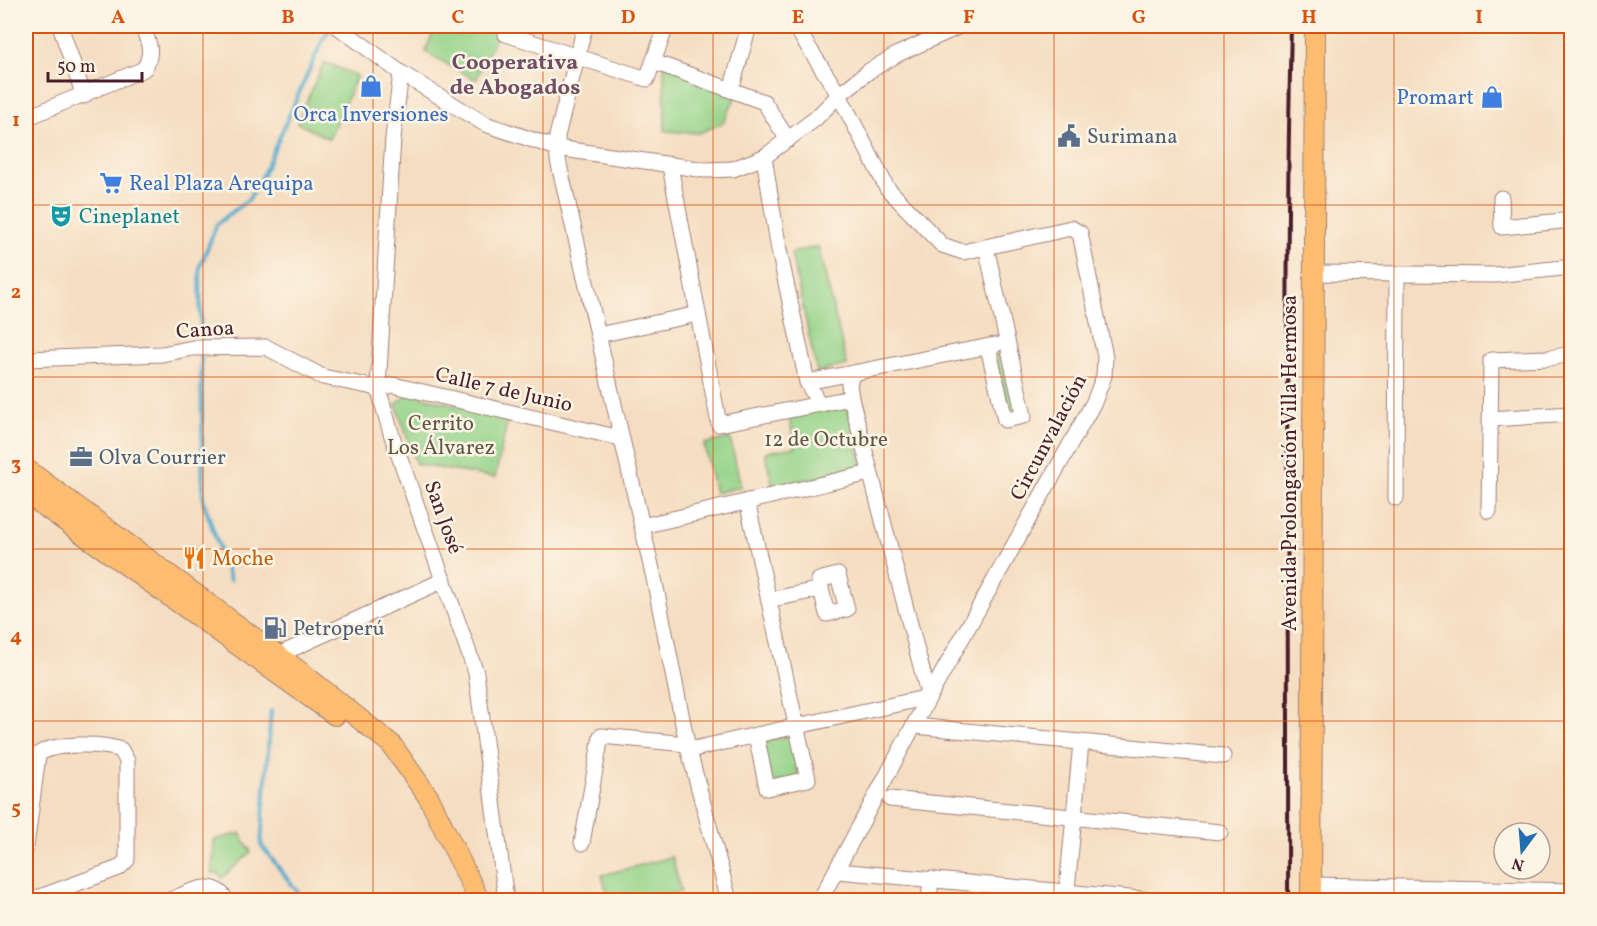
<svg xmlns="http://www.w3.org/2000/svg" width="1597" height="926" font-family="Vollkorn,serif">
	<rect width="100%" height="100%" fill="#fcf5e5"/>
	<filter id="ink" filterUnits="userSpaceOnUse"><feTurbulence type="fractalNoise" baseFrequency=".0167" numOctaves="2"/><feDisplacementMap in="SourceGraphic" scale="12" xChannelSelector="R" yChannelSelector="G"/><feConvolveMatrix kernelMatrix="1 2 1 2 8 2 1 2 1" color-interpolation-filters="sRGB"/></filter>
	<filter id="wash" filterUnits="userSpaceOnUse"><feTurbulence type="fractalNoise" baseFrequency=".008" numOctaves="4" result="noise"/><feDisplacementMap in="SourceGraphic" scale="24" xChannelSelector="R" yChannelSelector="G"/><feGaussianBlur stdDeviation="1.35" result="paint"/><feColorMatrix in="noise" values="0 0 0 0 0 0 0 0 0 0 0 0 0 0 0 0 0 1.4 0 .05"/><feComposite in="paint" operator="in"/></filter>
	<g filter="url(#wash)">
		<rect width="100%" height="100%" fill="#f5ddc1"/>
		<!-- green -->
		<g fill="#94d389" stroke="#6f795a" stroke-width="1.5">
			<path d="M436,26H501L476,80L425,52Z"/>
			<path d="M324,62L357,76L329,139L297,123Z"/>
			<path d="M664,64L739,90L723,123L699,133L665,131Z"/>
			<path d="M818,246L847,365L817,372L791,253Z"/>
			<path d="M1004,353L1017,410L1009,411L995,355Z"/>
			<path d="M410,394L508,418L495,478L416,464L396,404Z"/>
			<path d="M846,403L863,468L773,487L765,452L796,447L788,414Z"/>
			<path d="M730,438L741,487L715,493L704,444Z"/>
			<path d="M790,736L799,778L771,784L762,742Z"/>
			<path d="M240,833L251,852L222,878L218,873H212L214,840Z"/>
			<path d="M672,857L681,892L648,900H609L602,875Z"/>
		</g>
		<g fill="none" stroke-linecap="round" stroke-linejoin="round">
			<!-- stream -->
			<g stroke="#4ea9cc" stroke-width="4">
				<path d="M201,344L200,267L217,224L249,199L260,181L324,37L332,27"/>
				<path d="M201,351L203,500L230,580"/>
				<path d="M271,711L261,845L304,900"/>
			</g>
		</g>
	</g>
	<g filter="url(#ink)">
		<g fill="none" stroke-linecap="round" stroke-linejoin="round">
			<!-- minor casing -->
			<g stroke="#a07e76" stroke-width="17">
				<g id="minor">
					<path d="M60,26L84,96"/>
					<path d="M337,26L401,73L485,124L557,148L705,170L733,169L764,157L815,119L839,95L869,71L898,54L960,26"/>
					<path d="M506,26V34L647,79L666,26"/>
					<path d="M585,26L557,136L558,160L655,583L687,744L729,900"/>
					<path d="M795,26L839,95L887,188L942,245L963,252L1071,228L1080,233L1105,357L1104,376L1094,402L929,697L820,900"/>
					<path d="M654,62L764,102L788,140"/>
					<path d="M401,73L393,138L378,388L391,433L476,673L506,900"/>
					<path d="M731,90L749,26"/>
					<path d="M26,118L144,69C154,52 149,43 142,26"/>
					<path d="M764,157L779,250L807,382L819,404"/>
					<path d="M670,166L719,424L851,398"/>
					<path d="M1501,198L1502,227L1572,220"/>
					<path d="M986,247L1024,416L1005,420L988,347"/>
					<path d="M1314,273L1495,275L1572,267"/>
					<path d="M598,335L698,314"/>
					<path d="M26,359L162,354L193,348L266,347L323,377L378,388L393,385L620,438"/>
					<path d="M852,375L849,384L851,398L929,697"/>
					<path d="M807,382L995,345"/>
					<path d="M1490,419L1572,414"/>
					<path d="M1396,498L1397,274"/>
					<path d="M747,501L808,779L767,788L756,735"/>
					<path d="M1489,511L1491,360L1549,358L1572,354"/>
					<path d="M642,526L870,473"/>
					<path d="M838,575L847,609L827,614L819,580Z"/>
					<path d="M769,600L821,589"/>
					<path d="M272,662L276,656L444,580"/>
					<path d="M915,726L1223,756"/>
					<path d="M689,750L929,697"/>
					<path d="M890,799L1220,832"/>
					<path d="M582,843L601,736L687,744"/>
					<path d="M26,847L38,755C52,742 103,743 121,750L127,761V860L119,868L37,898L26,900"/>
					<path d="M838,871L1151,900"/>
					<path d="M1312,885L1572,891"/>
					<path d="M170,900C189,893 213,877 226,900"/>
					<path d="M929,900L931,879"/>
					<path d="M1066,900L1081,743"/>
				</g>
			</g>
			<!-- major casing -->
			<g stroke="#a07e76" stroke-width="22">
				<g id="major">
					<path d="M26,469L307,677L391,744L429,798L479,900"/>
					<path d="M26,493L335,715"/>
					<path d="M1311,900L1315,26"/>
				</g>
			</g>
			<!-- minor -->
			<use href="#minor" stroke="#fff" stroke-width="15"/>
			<!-- major -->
			<use href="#major" stroke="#fcbd6f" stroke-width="20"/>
			<!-- rail -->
			<path stroke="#4a1f2b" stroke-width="4" d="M1288,900C1289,609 1284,317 1291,26"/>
		</g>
	</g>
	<!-- grid -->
	<path fill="none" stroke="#d8530f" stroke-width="1.5" stroke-opacity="0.55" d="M203,26V900M373,26V900M543,26V900M713,26V900M884,26V900M1054,26V900M1224,26V900M1394,26V900M26,205H1572M26,377H1572M26,549H1572M26,721H1572"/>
	<!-- icons -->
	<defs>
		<g id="shop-bare" transform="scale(1.8)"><path d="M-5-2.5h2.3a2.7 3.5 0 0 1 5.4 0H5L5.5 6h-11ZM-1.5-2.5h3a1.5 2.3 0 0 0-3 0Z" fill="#3f7fe0" stroke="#fcf5e5" stroke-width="2.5" paint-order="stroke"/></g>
		<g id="civic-bare" transform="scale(1.8)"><path d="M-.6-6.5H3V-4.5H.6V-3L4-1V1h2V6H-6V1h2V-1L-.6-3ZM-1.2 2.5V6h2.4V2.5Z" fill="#5c6f8a" stroke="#fcf5e5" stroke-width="2.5" paint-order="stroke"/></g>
		<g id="supermarket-bare" transform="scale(1.8)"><path d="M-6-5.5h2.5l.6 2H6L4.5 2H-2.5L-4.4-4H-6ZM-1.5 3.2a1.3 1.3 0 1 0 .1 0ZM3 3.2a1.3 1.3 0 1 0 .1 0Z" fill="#3f7fe0" stroke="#fcf5e5" stroke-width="2.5" paint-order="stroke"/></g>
		<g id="theatre-bare" transform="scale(1.8)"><path d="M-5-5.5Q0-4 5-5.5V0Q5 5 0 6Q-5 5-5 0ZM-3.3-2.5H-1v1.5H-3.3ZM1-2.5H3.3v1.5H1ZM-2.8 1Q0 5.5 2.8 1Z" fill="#0f9aa8" stroke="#fcf5e5" stroke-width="2.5" paint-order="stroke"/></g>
		<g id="office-bare" transform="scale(1.8)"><path d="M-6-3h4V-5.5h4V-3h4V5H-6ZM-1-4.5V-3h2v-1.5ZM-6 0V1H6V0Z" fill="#5c6f8a" stroke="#fcf5e5" stroke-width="2.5" paint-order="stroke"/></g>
		<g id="restaurant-bare" transform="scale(1.8)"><path d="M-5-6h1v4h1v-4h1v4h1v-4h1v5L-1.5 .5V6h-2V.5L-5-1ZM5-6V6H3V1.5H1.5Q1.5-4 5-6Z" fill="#e8710a" stroke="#fcf5e5" stroke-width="2.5" paint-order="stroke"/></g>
		<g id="fuel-bare" transform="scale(1.8)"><path d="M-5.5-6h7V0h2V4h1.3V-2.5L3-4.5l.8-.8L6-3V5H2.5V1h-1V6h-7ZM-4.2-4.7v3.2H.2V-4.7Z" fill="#5c6f8a" stroke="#fcf5e5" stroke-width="2.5" paint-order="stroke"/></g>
	</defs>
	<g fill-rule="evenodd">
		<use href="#shop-bare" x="371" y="86"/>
		<use href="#shop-bare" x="1492" y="97"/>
		<use href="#civic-bare" x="1069" y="136"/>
		<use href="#supermarket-bare" x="111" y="183"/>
		<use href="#theatre-bare" x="61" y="216"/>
		<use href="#office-bare" x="81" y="457"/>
		<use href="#restaurant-bare" x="194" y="558"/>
		<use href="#fuel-bare" x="275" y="628"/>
	</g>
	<g text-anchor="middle" stroke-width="5" stroke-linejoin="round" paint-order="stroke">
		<!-- shop labels -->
		<g font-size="21" fill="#366cbe" stroke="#fcf5e5" text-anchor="end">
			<text x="1474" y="104">Promart</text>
			<text x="371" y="121" text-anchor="middle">Orca Inversiones</text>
			<text x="129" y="190" text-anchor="start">Real Plaza Arequipa</text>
		</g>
		<!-- service labels -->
		<g font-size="21" fill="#4e5e75" stroke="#fcf5e5" text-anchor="start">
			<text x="1087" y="143">Surimana</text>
			<text x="99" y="464">Olva Courrier</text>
			<text x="293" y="635">Petroperú</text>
		</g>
		<!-- culture labels -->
		<g font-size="21" fill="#0d838f" stroke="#fcf5e5" text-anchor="start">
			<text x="79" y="223">Cineplanet</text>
		</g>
		<!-- street labels -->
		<g font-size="21" fill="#4a1f2b" stroke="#fcf5e5">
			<text transform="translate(205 329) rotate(-4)" y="7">Canoa</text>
			<text transform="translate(504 389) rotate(13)" y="7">Calle 7 de Junio</text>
			<text transform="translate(1048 437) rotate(-62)" y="7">Circunvalación</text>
			<text transform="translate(1289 463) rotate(-90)" y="7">Avenida Prolongación Villa Hermosa</text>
			<text transform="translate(444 517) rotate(70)" y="7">San José</text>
		</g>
		<!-- park labels -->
		<g font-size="21" fill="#605547" stroke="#fcf5e5">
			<text x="441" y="430">Cerrito<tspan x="441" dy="24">Los Álvarez</tspan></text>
			<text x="826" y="446">12 de Octubre</text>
		</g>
		<!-- food labels -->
		<g font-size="21" fill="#c56008" stroke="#fcf5e5" text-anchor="start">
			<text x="212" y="565">Moche</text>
		</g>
		<!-- neighbourhood labels -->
		<g font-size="22" font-weight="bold" fill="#704d64" stroke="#fcf5e5">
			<text x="515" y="69">Cooperativa<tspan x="515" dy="25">de Abogados</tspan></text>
		</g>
	</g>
	<!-- margin -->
	<rect width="1597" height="926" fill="none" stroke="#fcf5e5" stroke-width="66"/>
	<!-- north arrow -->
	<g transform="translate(1522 851) rotate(196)"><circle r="28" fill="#fcf5e5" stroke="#b59f9b" stroke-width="1.5"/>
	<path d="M0-4.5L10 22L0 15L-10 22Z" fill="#1f6fb2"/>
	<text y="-9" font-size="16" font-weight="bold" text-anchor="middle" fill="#4a1f2b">N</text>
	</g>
	<!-- scale -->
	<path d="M48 72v9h94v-9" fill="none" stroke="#4a1f2b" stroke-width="3"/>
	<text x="57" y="72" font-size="18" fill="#4a1f2b" stroke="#fcf5e5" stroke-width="4.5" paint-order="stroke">50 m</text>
	<rect x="33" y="33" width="1531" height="860" fill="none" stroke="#d8530f" stroke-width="2"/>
	<g font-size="20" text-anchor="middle" font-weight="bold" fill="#d8530f">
		<text x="118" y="23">A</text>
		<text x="288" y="23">B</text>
		<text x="458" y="23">C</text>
		<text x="628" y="23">D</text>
		<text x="798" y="23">E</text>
		<text x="969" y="23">F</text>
		<text x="1139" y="23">G</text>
		<text x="1309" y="23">H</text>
		<text x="1479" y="23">I</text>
		<text x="16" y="126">1</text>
		<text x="16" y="298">2</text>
		<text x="16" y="470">3</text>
		<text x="16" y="642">4</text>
		<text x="16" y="814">5</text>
	</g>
</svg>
